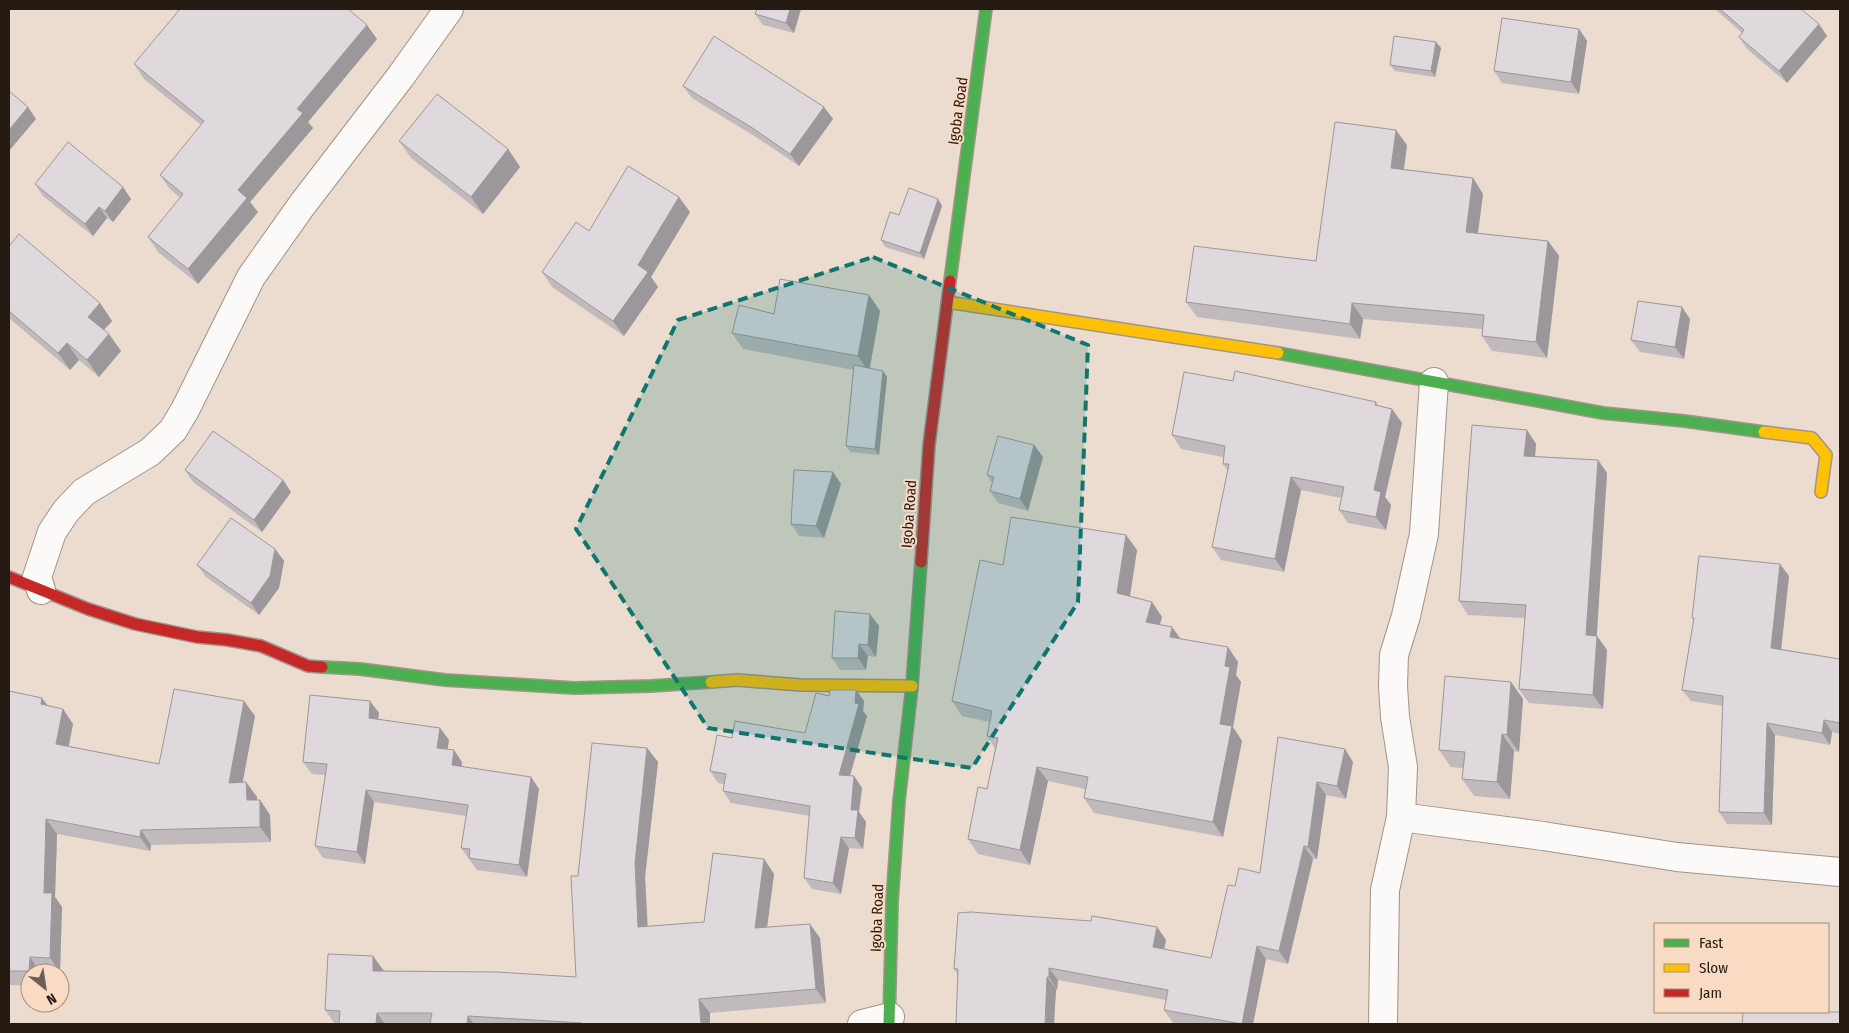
<svg xmlns="http://www.w3.org/2000/svg" width="1849" height="1033" font-family="'Fira Sans Condensed',sans-serif">
	<rect width="100%" height="100%" fill="#ecdbcf"/>
	<g fill="none" stroke-linecap="round" stroke-linejoin="round">
		<!-- street casing -->
		<g stroke="#a1948b" stroke-width="30">
			<g id="street">
				<path d="M41,590L37,577L52,532L66,511L84,492L150,452L173,430L185,410L251,277L302,205L401,76L449,9"/>
				<path d="M1401,817L1543,836L1677,857L1840,872"/>
				<path d="M862,1024L890,1017"/>
				<path d="M1383,1024L1385,890L1401,817L1403,767L1395,717L1393,686L1394,655L1406,616L1424,534L1434,382"/>
			</g>
		</g>
		<!-- fast casing -->
		<g stroke="#a1948b" stroke-width="14">
			<g id="fast">
				<path d="M950,281L986,9"/>
				<path d="M1278,353L1603,413L1684,421L1764,432"/>
				<path d="M322,667L360,669L445,680L575,688L651,686L711,682"/>
				<path d="M889,1024L892,902L899,801L912,686L921,562"/>
			</g>
		</g>
		<!-- slow casing -->
		<g stroke="#a1948b" stroke-width="14">
			<g id="slow">
				<path d="M947,302L1278,353"/>
				<path d="M1764,432L1812,438L1826,455L1821,492"/>
				<path d="M711,682L737,680L801,685L912,686"/>
			</g>
		</g>
		<!-- jam casing -->
		<g stroke="#a1948b" stroke-width="14">
			<g id="jam">
				<path d="M921,562L929,445L950,281"/>
				<path d="M9,577L88,609L135,624L197,637L228,640L261,646L308,666L322,667"/>
			</g>
		</g>
		<!-- street -->
		<use href="#street" stroke="#fcfaf8" stroke-width="28"/>
		<!-- fast -->
		<use href="#fast" stroke="#4caf50" stroke-width="11"/>
		<!-- slow -->
		<use href="#slow" stroke="#ffc107" stroke-width="11"/>
		<!-- jam -->
		<use href="#jam" stroke="#c62828" stroke-width="11"/>
	</g>
	<!-- wall -->
	<g fill="#c0babd">
		<path d="M757,9H801L794,33L763,25L755,14Z"/>
		<path d="M1715,9H1801L1827,36L1787,83L1747,49L1739,37L1742,33Z"/>
		<path d="M1579,29L1587,41L1579,94L1502,83L1494,71Z"/>
		<path d="M377,39L308,122L313,128L250,202L258,212L198,284L158,252L148,237L180,198L170,189L160,175L201,125L144,79L134,64Z"/>
		<path d="M1441,48L1435,77L1395,71L1390,65Z"/>
		<path d="M683,86L824,107L833,119L799,166L759,139L692,98Z"/>
		<path d="M399,141L508,149L520,167L483,214L411,158Z"/>
		<path d="M1407,145L1404,169L1473,178L1483,194L1478,233L1548,241L1559,256L1547,358L1492,351L1482,336V329L1363,319L1360,339L1197,317L1186,302L1316,261Z"/>
		<path d="M35,184L131,199L113,222L107,218L93,236L43,196Z"/>
		<path d="M938,199L942,206L924,259L885,247L881,240Z"/>
		<path d="M690,212L651,277L658,287L624,336L552,287L542,272L589,231Z"/>
		<path d="M9,246L100,303L112,321L104,330L121,351L99,377L79,360L70,370L9,318Z"/>
		<path d="M869,295L880,311L870,368L883,371L887,377L879,455L850,452L846,446L854,370L743,349L732,333L774,314Z"/>
		<path d="M1690,319L1684,359L1640,352L1631,340Z"/>
		<path d="M1233,381L1376,402L1379,406L1392,409L1402,423L1385,497L1391,505L1386,530L1348,523L1339,510L1341,498L1301,490L1284,572L1221,560L1212,547L1228,471L1223,464V457L1181,449L1172,435Z"/>
		<path d="M1527,430L1536,444L1535,456L1598,460L1607,473L1596,636H1597L1607,650L1603,709L1529,703L1519,689L1525,618L1468,615L1459,601Z"/>
		<path d="M1034,445L1043,457L1028,511L998,503L990,491L992,483L987,475Z"/>
		<path d="M185,470L283,480L291,492L262,532L193,482Z"/>
		<path d="M833,472L841,484L824,538L799,536L791,524Z"/>
		<path d="M1126,535L1137,550L1130,596L1152,602L1162,617L1160,625L1180,639L1238,662L1236,675L1241,682L1233,727L1242,741L1223,837L1094,813L1084,798L1085,789L1048,781L1030,865L978,854L968,839L987,789L995,749L987,736L989,722L962,716L952,701L1003,565Z"/>
		<path d="M275,549L284,561L279,588L259,615L206,577L197,565Z"/>
		<path d="M1789,576L1781,649L1840,659V734L1832,732L1830,745L1775,735L1772,825L1727,824L1719,812L1723,706L1691,701L1682,690L1694,620L1692,618Z"/>
		<path d="M870,614L879,626L876,657L868,656L866,670H840L832,658Z"/>
		<path d="M1511,682L1523,699L1519,752L1514,751L1510,799L1474,796L1462,779L1463,768L1451,767L1439,750Z"/>
		<path d="M856,690L864,701L863,711L867,716L850,776H854L862,788L859,812L866,822L863,849L849,848L841,894L812,889L804,878L810,816L731,803L723,791L724,784L718,783L710,771L732,738L805,733Z"/>
		<path d="M9,691L42,698L48,706L63,709L73,724L69,746L159,764L255,716L242,782H246L257,797V800H260L270,815L271,842L151,845L150,851L57,834L55,897L62,907L60,972H40V973H30V986L9,985Z"/>
		<path d="M370,701L379,713L378,719L440,728L449,740L447,749L462,762V766L539,789L527,877L477,870L461,848L466,816L374,802L365,864L323,858L315,846L325,775L312,774L303,762Z"/>
		<path d="M1278,737L1353,762L1346,799L1326,795L1317,859H1313L1288,964L1266,959L1253,1024H1182L1173,1023L1164,1010L1166,1000L1058,980L1057,990L1056,989L1054,1024H956L958,975L954,969L1157,927L1166,940L1164,949L1211,958L1235,886L1260,873Z"/>
		<path d="M647,748L658,762L645,877L648,926L704,922L764,859L774,874L767,927L820,938L826,1003L710,1013V1024H335L325,1010L384,971L576,977L578,876Z"/>
	</g>
	<!-- shaded-wall -->
	<g fill="#9c979a">
		<path d="M790,9H801L794,33L786,23Z"/>
		<path d="M1819,24L1827,36L1787,83L1779,71Z"/>
		<path d="M367,25L377,39L308,122L313,128L250,202L258,212L198,284L188,269L238,190L297,109Z"/>
		<path d="M1579,29L1587,41L1579,94L1571,82Z"/>
		<path d="M1436,42L1441,48L1435,77L1431,71Z"/>
		<path d="M28,107L36,119L9,151V130Z"/>
		<path d="M824,107L833,119L799,166L790,154Z"/>
		<path d="M1396,130L1407,145L1402,183L1391,168Z"/>
		<path d="M508,149L520,167L483,214L471,197Z"/>
		<path d="M1473,178L1483,194L1476,247L1466,232Z"/>
		<path d="M123,187L131,199L113,222L105,211Z"/>
		<path d="M679,197L690,212L651,277L658,287L624,336L613,321L638,265Z"/>
		<path d="M938,199L942,206L924,259L920,253Z"/>
		<path d="M99,207L107,218L93,236L85,224Z"/>
		<path d="M1548,241L1559,256L1547,358L1536,342Z"/>
		<path d="M869,295L880,311L869,372L858,356Z"/>
		<path d="M100,303L112,321L100,334L88,317Z"/>
		<path d="M1352,303L1363,319L1360,339L1350,324Z"/>
		<path d="M1682,307L1690,319L1684,359L1675,347Z"/>
		<path d="M109,334L121,351L99,377L87,360Z"/>
		<path d="M67,343L79,360L70,370L58,353Z"/>
		<path d="M883,371L887,377L879,455L875,449Z"/>
		<path d="M1392,409L1402,423L1385,497L1391,505L1386,530L1376,517L1374,490Z"/>
		<path d="M1527,430L1536,444L1534,469L1524,456Z"/>
		<path d="M1034,445L1043,457L1028,511L1020,499Z"/>
		<path d="M1598,460L1607,473L1596,649L1586,635Z"/>
		<path d="M833,472L841,484L824,538L816,526Z"/>
		<path d="M1291,477L1301,490L1284,572L1275,559Z"/>
		<path d="M283,480L291,492L262,532L254,520Z"/>
		<path d="M1126,535L1137,550L1128,608L1117,593Z"/>
		<path d="M275,549L284,561L279,588L259,615L251,603Z"/>
		<path d="M1780,564L1789,576L1780,660L1771,648Z"/>
		<path d="M1152,602L1162,617L1156,637L1146,622Z"/>
		<path d="M870,614L879,626L876,657L868,645Z"/>
		<path d="M1172,627L1183,642L1170,637Z"/>
		<path d="M1597,636L1607,650L1603,709L1593,695Z"/>
		<path d="M859,644L868,656L866,670L858,658Z"/>
		<path d="M1228,647L1238,662L1236,675L1241,682L1233,727L1242,741L1223,837L1213,822L1225,666Z"/>
		<path d="M1511,682L1523,699L1519,752L1507,735Z"/>
		<path d="M856,690L864,701L863,711L867,716L847,786L839,775L855,703Z"/>
		<path d="M42,698L52,712L41,704Z"/>
		<path d="M244,701L255,716L240,797L229,783Z"/>
		<path d="M370,701L379,713L377,730L369,718Z"/>
		<path d="M63,709L73,724L66,759L56,744Z"/>
		<path d="M1824,720L1832,732L1830,745L1822,733Z"/>
		<path d="M1767,723L1775,735L1772,825L1764,813Z"/>
		<path d="M440,728L449,740L446,759L437,748Z"/>
		<path d="M1502,734L1514,751L1510,799L1497,782Z"/>
		<path d="M647,748L658,762L645,877L648,942L638,927L635,863Z"/>
		<path d="M1345,749L1353,762L1346,799L1337,786Z"/>
		<path d="M454,750L462,762L460,777L452,765Z"/>
		<path d="M1037,767L1048,781L1030,865L1020,850Z"/>
		<path d="M854,776L862,788L859,812L866,822L863,849L855,838L851,810Z"/>
		<path d="M531,777L539,789L527,877L519,865Z"/>
		<path d="M246,782L257,797V815L247,800Z"/>
		<path d="M1317,782L1326,795L1317,859L1308,847Z"/>
		<path d="M366,790L374,802L365,864L357,852Z"/>
		<path d="M260,800L270,815L271,842L260,827Z"/>
		<path d="M46,819L57,834L55,897L62,907L60,972L50,958L44,893Z"/>
		<path d="M141,830L151,845L150,851L140,837Z"/>
		<path d="M841,837L849,848L841,894L833,883Z"/>
		<path d="M1304,846L1313,859L1288,964L1279,951Z"/>
		<path d="M764,859L774,874L765,943L755,928Z"/>
		<path d="M810,924L820,938L826,1003L816,989Z"/>
		<path d="M1157,927L1166,940L1162,960L1153,947Z"/>
		<path d="M1257,946L1266,959L1253,1024H1242Z"/>
		<path d="M373,956L384,971L383,985L373,971Z"/>
		<path d="M30,957L40,972V973H31L29,971Z"/>
		<path d="M1049,968L1058,980L1057,990L1049,977Z"/>
		<path d="M1047,977L1056,989L1054,1024H1045Z"/>
		<path d="M699,999L710,1013V1024H701Z"/>
		<path d="M377,1013L385,1024H376Z"/>
		<path d="M468,1016L474,1024H467Z"/>
	</g>
	<!-- building -->
	<g fill="#dfd8dc" stroke="#9c979a">
		<path d="M180,9H348L367,25L297,109L303,113L238,190L247,198L188,269L148,237L183,194L160,175L204,121L134,64Z"/>
		<path d="M757,9H790L786,23L755,14Z"/>
		<path d="M1720,9H1801L1819,24L1779,71L1739,37L1744,30Z"/>
		<path d="M1502,18L1579,29L1571,82L1494,71Z"/>
		<path d="M714,36L824,107L790,154L751,127L683,86Z"/>
		<path d="M1394,36L1436,42L1431,71L1390,65Z"/>
		<path d="M9,91L28,107L9,130Z"/>
		<path d="M437,94L508,149L471,197L399,141Z"/>
		<path d="M1335,122L1396,130L1391,168L1473,178L1466,232L1548,241L1536,342L1482,336L1484,315L1352,303L1350,324L1186,302L1194,246L1316,261Z"/>
		<path d="M68,142L123,187L105,211L99,207L85,224L35,184Z"/>
		<path d="M628,166L679,197L638,265L648,272L613,321L542,272L576,222L589,231Z"/>
		<path d="M909,188L938,199L920,253L881,240L890,212L899,215Z"/>
		<path d="M19,234L100,303L88,317L109,334L87,360L67,343L58,353L9,311V246Z"/>
		<path d="M780,279L869,295L858,356L732,333L739,305L774,314Z"/>
		<path d="M1638,301L1682,307L1675,347L1631,340Z"/>
		<path d="M854,365L883,371L875,449L846,446Z"/>
		<path d="M1235,371L1376,402L1375,405L1392,409L1374,490L1381,492L1376,517L1339,510L1344,487L1291,477L1275,559L1212,547L1229,464H1223L1225,446L1172,435L1184,372L1233,381Z"/>
		<path d="M1472,425L1527,430L1524,456L1598,460L1586,635L1597,636L1593,695L1519,689L1526,605L1459,601Z"/>
		<path d="M213,431L283,480L254,520L185,470Z"/>
		<path d="M998,436L1034,445L1020,499L990,491L994,477L987,475Z"/>
		<path d="M794,470L833,472L816,526L791,524Z"/>
		<path d="M1011,517L1126,535L1117,593L1152,602L1146,622L1172,627L1170,637L1228,647L1225,666L1230,667L1220,724L1232,726L1213,822L1084,798L1088,777L1037,767L1020,850L968,839L978,787L987,789L998,738L987,736L992,711L952,701L980,560L1003,565Z"/>
		<path d="M231,518L275,549L270,576L251,603L197,565Z"/>
		<path d="M1699,556L1780,564L1771,648L1840,659V723L1824,720L1822,733L1767,723L1764,813L1719,812L1723,696L1682,690L1694,618H1692Z"/>
		<path d="M835,611L870,614L868,645L859,644L858,658H832Z"/>
		<path d="M1445,676L1511,682L1507,735L1502,734L1497,782L1462,779L1465,752L1439,750Z"/>
		<path d="M174,689L244,701L229,783L246,782L247,800H260V827L141,830L140,837L46,819L44,893H52L50,958L30,957L29,971H9V691L42,698L41,704L63,709L56,744L159,764Z"/>
		<path d="M830,690H856L855,703L859,704L839,775L854,776L851,810H858L855,838L841,837L833,883L804,878L810,806L723,791L726,774L710,771L717,735L732,738L735,721L805,733L816,693L829,696Z"/>
		<path d="M310,695L370,701L369,718L440,728L437,748L454,750L452,765L531,777L519,865L469,858L470,849L461,848L468,805L366,790L357,852L315,846L327,764L303,762Z"/>
		<path d="M1278,737L1345,749L1337,786L1317,782L1308,847L1304,846L1279,951L1257,946L1242,1024L1164,1010L1168,990L1049,968V977H1047L1045,1024H956L958,969H954L958,913L971,912L1091,921L1092,916L1157,927L1153,947L1211,958L1228,885L1235,886L1239,868L1260,873Z"/>
		<path d="M592,743L647,748L635,863L638,927L704,922L713,853L764,859L755,928L810,924L816,989L699,999L701,1024H582V1023L468,1016L467,1024H430L432,1013H377L376,1024H339L340,1011L325,1010L328,954L373,956V971L497,972L576,977L571,876H578Z"/>
		<path d="M1743,1012H1840V1024H1742Z"/>
	</g>
	<!-- marked area -->
	<path fill="#0f766e" fill-opacity="0.2" stroke="#0f766e" stroke-width="4" stroke-dasharray="10 6" stroke-linejoin="round" d="M873,257L1088,345L1078,602L972,768L708,728L576,529L678,320Z"/>
	<g text-anchor="middle" stroke-width="4" stroke-linejoin="round" paint-order="stroke">
		<!-- street labels -->
		<g font-size="15" fill="#261b13" stroke="#f9dac2">
			<text transform="translate(958 111) rotate(-82)" y="5">Igoba Road</text>
			<text transform="translate(909 514) rotate(-86)" y="5">Igoba Road</text>
			<text transform="translate(877 918) rotate(-88)" y="5">Igoba Road</text>
		</g>
	</g>
	<!-- border -->
	<rect width="1849" height="1033" fill="none" stroke="#261b13" stroke-width="20"/>
	<!-- legend -->
	<rect x="1654" y="923" width="175" height="90" fill="#f9dac2" stroke="#a58e7c"/>
	<rect x="1664" y="939" width="25" height="8" fill="#4caf50" stroke="#a58e7c"/>
	<text x="1699" y="948" font-size="15" fill="#261b13">Fast</text>
	<rect x="1664" y="964" width="25" height="8" fill="#ffc107" stroke="#a58e7c"/>
	<text x="1699" y="973" font-size="15" fill="#261b13">Slow</text>
	<rect x="1664" y="989" width="25" height="8" fill="#c62828" stroke="#a58e7c"/>
	<text x="1699" y="998" font-size="15" fill="#261b13">Jam</text>
	<!-- north arrow -->
	<g transform="translate(45 988) rotate(150)"><circle r="24" fill="#f9dac2" stroke="#a58e7c"/>
	<path d="M0-4L9 19L0 12L-9 19Z" fill="#6b5e55"/>
	<text y="-8" font-size="14" font-weight="bold" text-anchor="middle" fill="#261b13">N</text>
	</g>
</svg>
